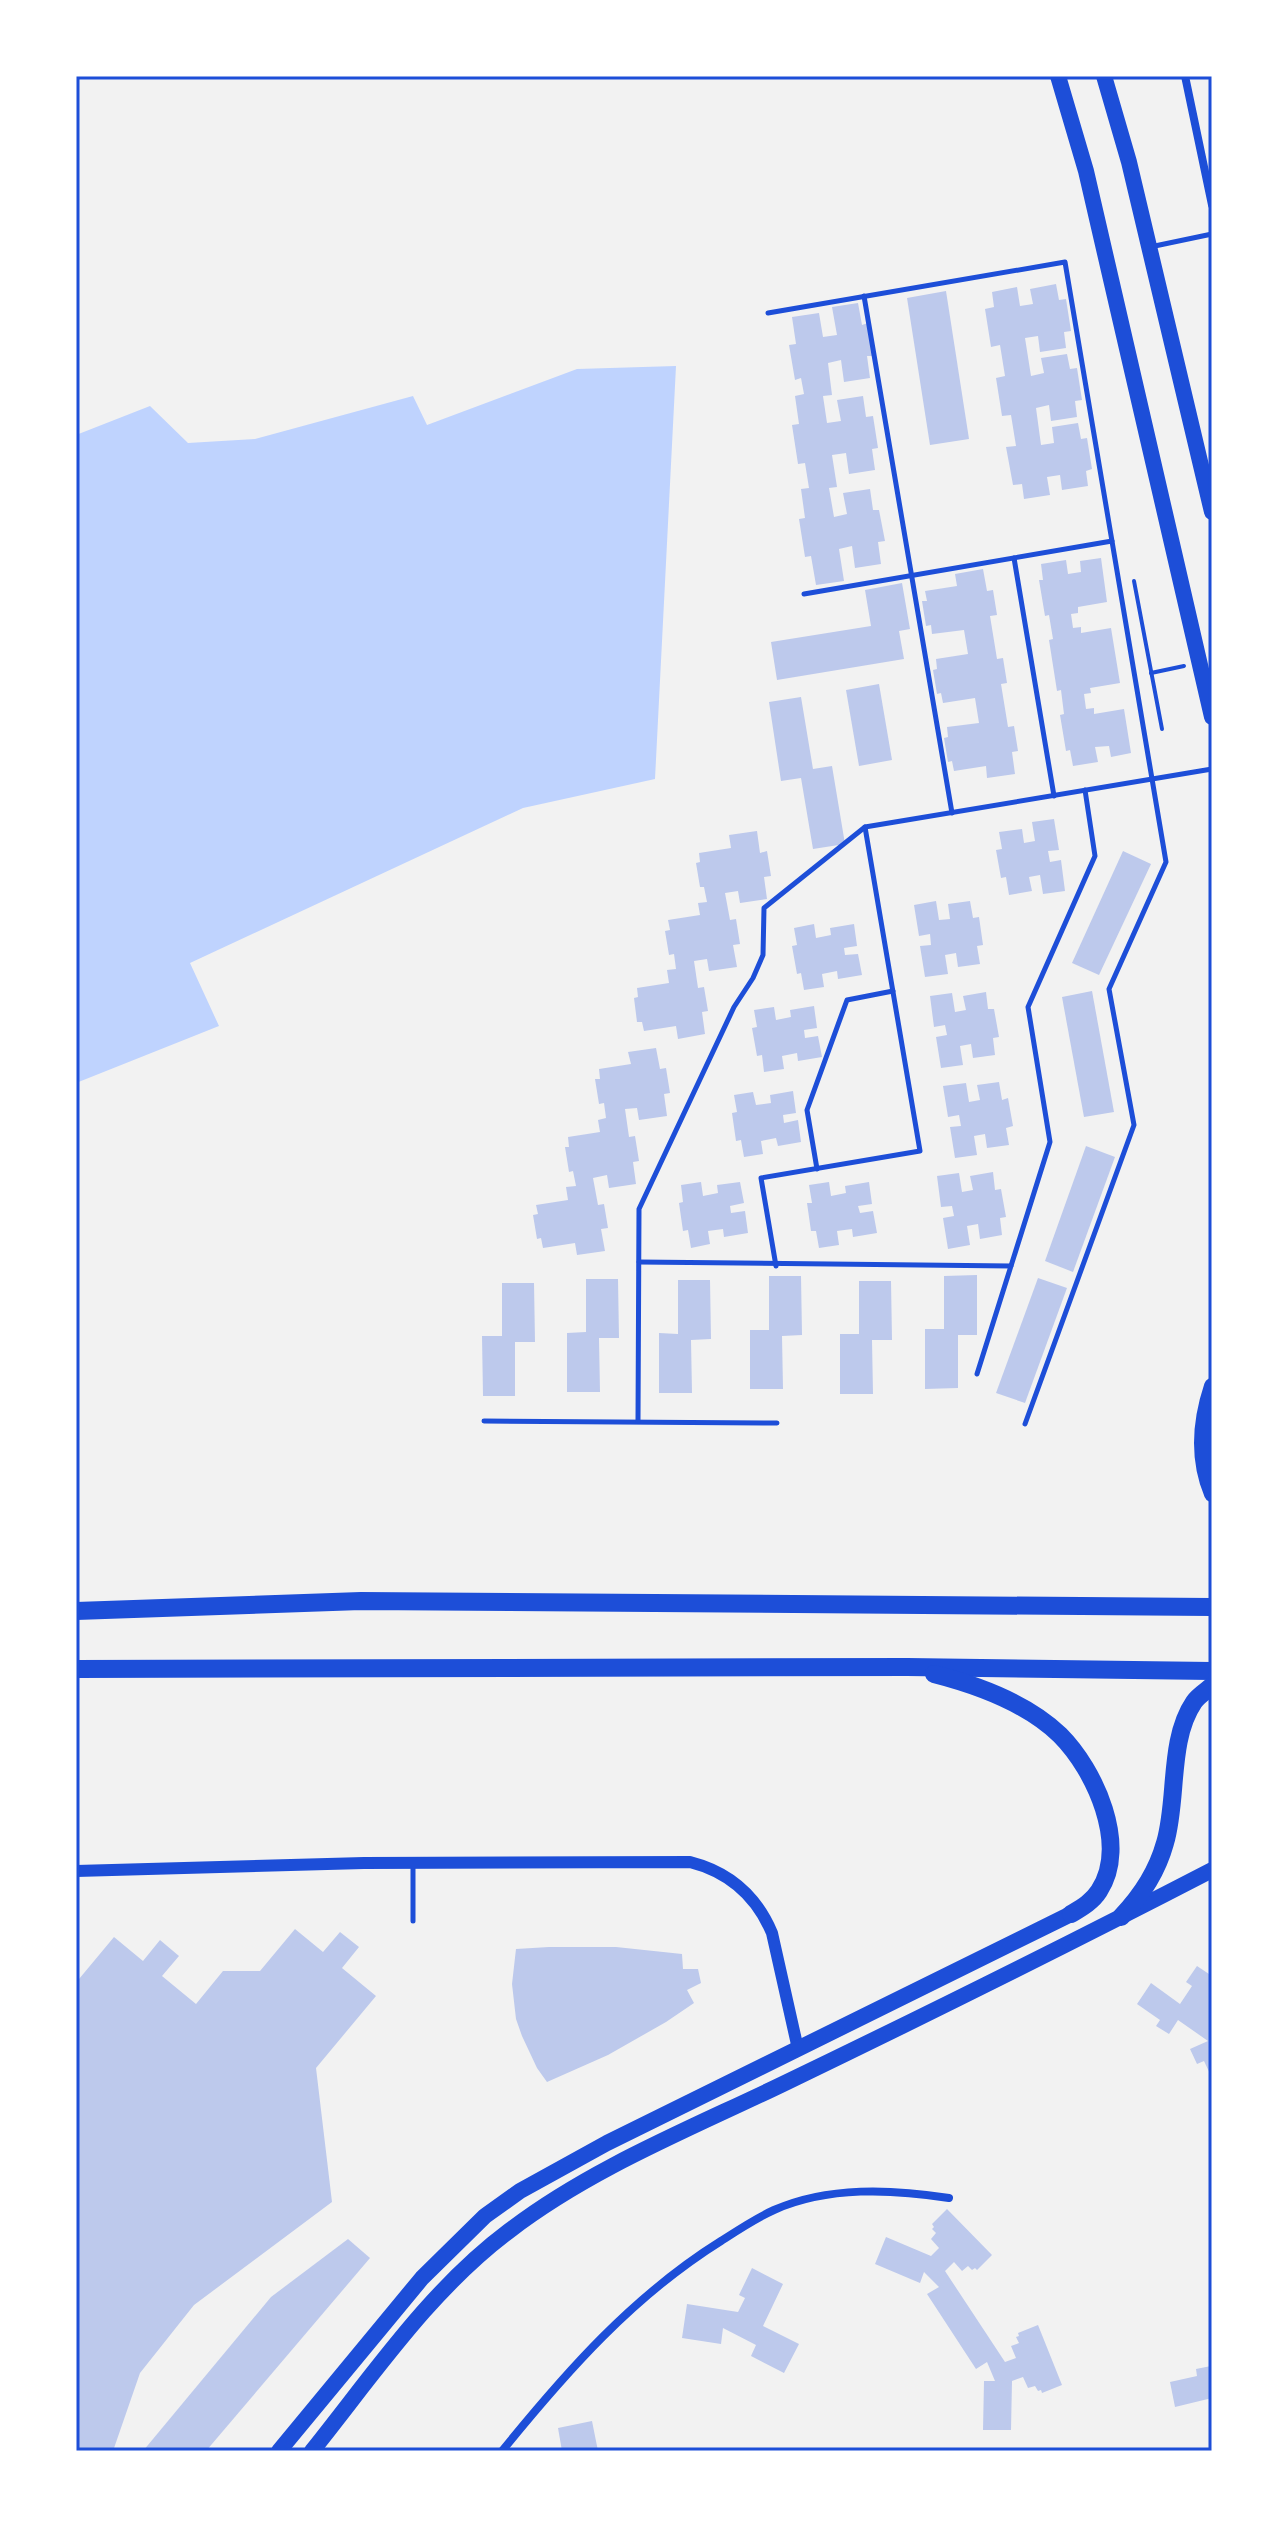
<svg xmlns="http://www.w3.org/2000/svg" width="1288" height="2527" font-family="Cabin,sans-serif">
	<rect width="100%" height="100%" fill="#f2f2f2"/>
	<!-- water -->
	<path fill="#bfd3fe" d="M676,366L655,779L523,808L190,963L219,1026L76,1083V435L150,406L188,443L255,439L413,396L427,425L577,369Z"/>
	<!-- building -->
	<g fill="#bdc9ec">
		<path d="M1056,284L1059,300L1066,299L1071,331L1064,332L1066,348L1040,352L1038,336L1025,338L1031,376L1044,373L1041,358L1067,354L1070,369L1077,368L1082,400L1075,401L1077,417L1051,421L1049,405L1036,408L1041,445L1054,443L1052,427L1078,423L1081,439L1087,438L1092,469L1086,471L1088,486L1062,490L1060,475L1047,477L1050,495L1024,499L1022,484L1013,485L1006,447L1016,446L1011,415L1002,416L996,378L1005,376L1000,345L991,347L985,309L994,307L992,292L1017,287L1020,306L1033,304L1030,289Z"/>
		<path d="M946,291L969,439L930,445L907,298Z"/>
		<path d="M858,303L862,325L868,323L873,356H867L870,378L844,382L841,360L828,363L832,395L823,396L827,423L841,421L837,400L863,396L866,417L873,416L878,448L872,449L875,470L849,474L846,453L832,455L837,487L829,488L834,517L847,514L843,493L870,489L873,510H879L885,541L878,542L881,564L855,568L852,546L839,549L844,581L816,585L811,556L805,557L799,519L805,518L801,489L809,488L805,463L798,464L792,425L799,424L795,396L804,394L801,378L795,380L789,345L796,344L792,317L819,313L823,337L837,335L832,307Z"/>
		<path d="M1101,558L1107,602L1078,607V613L1071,614L1073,628L1081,627V633L1111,628L1120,683L1090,688L1091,693L1084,694L1086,709L1094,708V714L1124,709L1131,753L1111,757L1109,746L1095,747L1098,762L1073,766L1070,750L1066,751L1060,715L1064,714L1061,690L1057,691L1049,640L1053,639L1049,615L1045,616L1039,580H1043L1041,564L1066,560L1068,574L1081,572L1080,561Z"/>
		<path d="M983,569L987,591L993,590L997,615L990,616L997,659L1003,658L1007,683L1001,684L1008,727L1014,726L1018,751L1012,752L1015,774L987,778L986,766L954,771L952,761L948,762L944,738L948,737L947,727L979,723L975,698L943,703L941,693L937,694L933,670L937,669L936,659L968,654L964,630L932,634L931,625L926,626L922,601H927L925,591L957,586L955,574Z"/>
		<path d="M902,583L910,629L899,631L904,659L777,680L771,642L871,626L865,590Z"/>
		<path d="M879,684L892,760L859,766L846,690Z"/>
		<path d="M801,697L813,769L832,766L845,844L813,849L801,778L781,781L769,702Z"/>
		<path d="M1054,819L1059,850L1048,851L1050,862L1061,860L1065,891L1043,894L1040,875L1029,877L1032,891L1009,895L1006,877L1001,878L996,850L1002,849L999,832L1022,829L1024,843L1035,841L1032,822Z"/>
		<path d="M757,831L760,853L767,851L771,876L764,877L767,899L740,903L738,891L725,893L730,920L736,919L740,944L733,945L737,967L709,971L707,959L694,961L698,988L704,987L708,1011L702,1012L705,1034L678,1039L676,1026L644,1031L642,1022H637L634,998L638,997L637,988L669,983L667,970L676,969L674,954L669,955L665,931L670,930L668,920L700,915L698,903L707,902L704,887H700L696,863L700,862L699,853L731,848L729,835Z"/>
		<path d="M1123,851L1151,864L1099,975L1072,963Z"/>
		<path d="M936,901L939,920L950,919L948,904L970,901L973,918L979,917L983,945L977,946L980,964L958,967L956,953L945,955L948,974L925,977L920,946L931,945L930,934L919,936L914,905Z"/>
		<path d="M814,924L816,938L831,935L830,928L854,924L857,946L844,948L845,955L858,954L862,975L838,979L837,971L822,974L824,987L804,990L801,973L797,974L792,946L797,945L794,928Z"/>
		<path d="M1092,991L1114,1112L1084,1117L1062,997Z"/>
		<path d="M986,992L988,1009H994L999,1037L993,1038L995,1055L973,1058L971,1044L960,1046L963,1065L941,1068L936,1037L947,1035L945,1025L934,1027L930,996L952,993L955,1012L966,1010L963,996Z"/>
		<path d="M814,1006L817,1028L804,1030L805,1038L818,1036L822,1057L798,1061L797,1053L782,1056L784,1069L764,1072L762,1055L757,1056L752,1028L757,1027L754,1010L774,1007L776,1020L791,1017L790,1010Z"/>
		<path d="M656,1048L660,1069L666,1068L670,1093L664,1094L667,1116L639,1120L637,1108L625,1109L629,1137L635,1136L639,1161L633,1162L636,1184L609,1188L607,1175L593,1178L598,1205L604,1204L608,1228L601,1229L605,1251L577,1255L575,1243L543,1248L541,1238L537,1239L533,1215L538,1214L536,1205L568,1200L566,1187L576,1186L573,1171L569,1172L565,1147H569L568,1137L600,1132L598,1120L606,1118L604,1103L599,1104L595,1079H600L599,1069L631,1064L628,1052Z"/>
		<path d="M999,1082L1002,1100L1008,1098L1013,1126L1006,1128L1009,1145L987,1148L985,1134L974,1136L977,1155L955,1158L950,1127L961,1126L959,1115L948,1117L943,1086L966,1083L969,1102L980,1100L977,1085Z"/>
		<path d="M793,1091L796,1113L783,1115L784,1123L798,1120L801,1142L778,1146L776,1138L761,1141L763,1154L744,1157L741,1140L736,1141L732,1113L737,1112L734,1095L753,1092L756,1105L771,1103L770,1095Z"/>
		<path d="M1086,1146L1115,1157L1073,1272L1045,1261Z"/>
		<path d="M993,1172L995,1190L1001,1189L1006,1217L1000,1218L1002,1235L980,1239L978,1224L967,1226L970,1245L948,1249L943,1218L954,1216L952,1206L941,1207L937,1176L959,1173L962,1192L973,1190L970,1176Z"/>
		<path d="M701,1182L703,1196L718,1193L717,1185L740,1182L744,1203L730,1206L731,1213L745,1211L748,1233L724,1237L723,1229L708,1231L710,1244L691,1248L688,1230L683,1231L679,1203L683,1202L681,1185Z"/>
		<path d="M829,1182L831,1196L846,1193L845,1186L869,1182L872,1204L858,1206L860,1213L873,1211L877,1233L853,1237L852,1229L837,1231L839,1245L819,1248L816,1231H811L807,1203H812L809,1185Z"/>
		<path d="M977,1275V1335H958V1388L925,1389V1329H944V1276Z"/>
		<path d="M769,1276H801L802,1335L782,1336L783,1389H750V1330H769Z"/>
		<path d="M1038,1278L1067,1288L1025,1403L996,1393Z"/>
		<path d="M586,1279H618L619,1338H599L600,1392H567V1333L586,1332Z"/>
		<path d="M678,1280H710L711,1339L691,1340L692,1393H659V1333L678,1334Z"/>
		<path d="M859,1281H891L892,1340H872L873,1394H840V1334H859Z"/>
		<path d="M502,1283H534L535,1342H515V1396H483L482,1336H502Z"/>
		<path d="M295,1929L323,1952L340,1932L359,1947L342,1968L376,1996L316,2068L332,2202L194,2305L140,2373L113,2451H76V1980L79,1979L114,1937L143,1961L160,1940L179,1956L162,1976L196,2004L223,1971H260Z"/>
		<path d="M549,1947H616L682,1954L683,1969H698L701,1983L687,1990L694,2003L666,2022L608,2055L547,2082L537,2068L522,2036L516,2019L512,1984L516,1949Z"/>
		<path d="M1197,1966L1212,1976V2002L1210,2005L1212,2007V2078L1204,2061L1197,2064L1190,2049L1208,2041L1178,2020L1169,2034L1156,2026L1160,2020L1137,2004L1151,1983L1180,2004L1192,1986L1186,1982Z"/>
		<path d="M947,2209L992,2255L977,2270L975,2268L972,2270L968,2266L962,2271L954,2262L945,2271L1005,2362L1016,2358L1011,2346L1019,2343L1016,2337L1019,2336L1018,2333L1038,2325L1062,2385L1042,2393L1041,2390L1038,2391L1035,2386L1028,2388L1023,2377L1012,2381L1011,2430H983L984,2381H995L987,2362L976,2369L927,2294L939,2287L924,2272L920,2283L875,2264L886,2237L931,2256L939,2248L931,2239L936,2233L932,2229L934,2227L932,2224Z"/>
		<path d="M348,2239L370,2258L206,2451H143L271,2297Z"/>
		<path d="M752,2268L783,2284L763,2326L799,2344L784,2373L751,2356L756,2345L723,2328L721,2344L682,2338L687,2304L738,2312L745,2298L739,2295Z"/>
		<path d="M1211,2366L1212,2398L1175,2407L1170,2382L1197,2376L1196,2369Z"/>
		<path d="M592,2421L598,2451H562L558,2428Z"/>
	</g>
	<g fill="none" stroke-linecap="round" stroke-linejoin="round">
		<!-- path -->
		<g stroke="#1d4ed8" stroke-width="4">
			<path d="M1134,581L1162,729"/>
			<path d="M1151,673L1184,666"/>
		</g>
		<!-- service -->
		<g stroke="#1d4ed8" stroke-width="5">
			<path d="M1150,247L1212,234"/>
			<path d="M864,296L952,813"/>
			<path d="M768,313L1065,262L1166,862L1109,989L1134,1125L1025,1424"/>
			<path d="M1014,558L1054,796"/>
			<path d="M804,594L1112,541"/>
			<path d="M817,1169L807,1110L847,1000L893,991"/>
			<path d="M639,1262L1011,1266"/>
			<path d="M776,1266L761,1178L920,1151L865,827"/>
			<path d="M977,1374L1050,1142L1028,1007L1095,856L1085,790"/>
			<path d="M484,1421L777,1423"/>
			<path d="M638,1421L639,1209L734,1007L753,978L763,955L764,908L865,827L1212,769"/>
			<path d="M413,1862V1921"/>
		</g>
		<!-- minor -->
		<g stroke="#1d4ed8" stroke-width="8">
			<path d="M1185,76L1212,205"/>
			<path d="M502,2451C567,2371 633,2296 721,2241C738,2230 756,2218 774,2210C828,2186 892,2189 949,2198"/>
		</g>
		<!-- tertiary -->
		<path stroke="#1d4ed8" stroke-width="12" d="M76,1871L364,1863L690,1862C729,1872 756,1895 772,1933L798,2049"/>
		<!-- primary -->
		<g stroke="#1d4ed8" stroke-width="16">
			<path d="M1058,76L1086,171L1212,717"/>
			<path d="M1104,76L1129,162L1212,512"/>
			<path d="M279,2451L422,2278L485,2216L520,2191L607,2143L1071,1914"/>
			<path d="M312,2451C373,2375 430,2290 509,2231C591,2168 692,2128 785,2083C928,2014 1071,1943 1212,1870"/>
		</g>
		<!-- trunk -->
		<path stroke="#1d4ed8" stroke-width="16" d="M1212,1386C1200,1422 1197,1458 1212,1494"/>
		<!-- motorway -->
		<g stroke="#1d4ed8" stroke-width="18">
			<path d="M76,1611L361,1601L1212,1607"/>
			<path d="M76,1669L907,1667L1212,1671"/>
			<path d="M934,1674C977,1685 1028,1704 1060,1735C1095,1770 1129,1845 1099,1891C1092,1902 1081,1908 1071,1914"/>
			<path d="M1121,1917C1142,1895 1157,1872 1165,1843C1178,1800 1168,1740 1194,1702C1198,1696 1206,1691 1212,1686"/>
		</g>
	</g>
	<!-- border -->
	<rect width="1288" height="2527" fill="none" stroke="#ffffff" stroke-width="156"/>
	<rect x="78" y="78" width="1132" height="2371" fill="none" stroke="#1d4ed8" stroke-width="3"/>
</svg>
